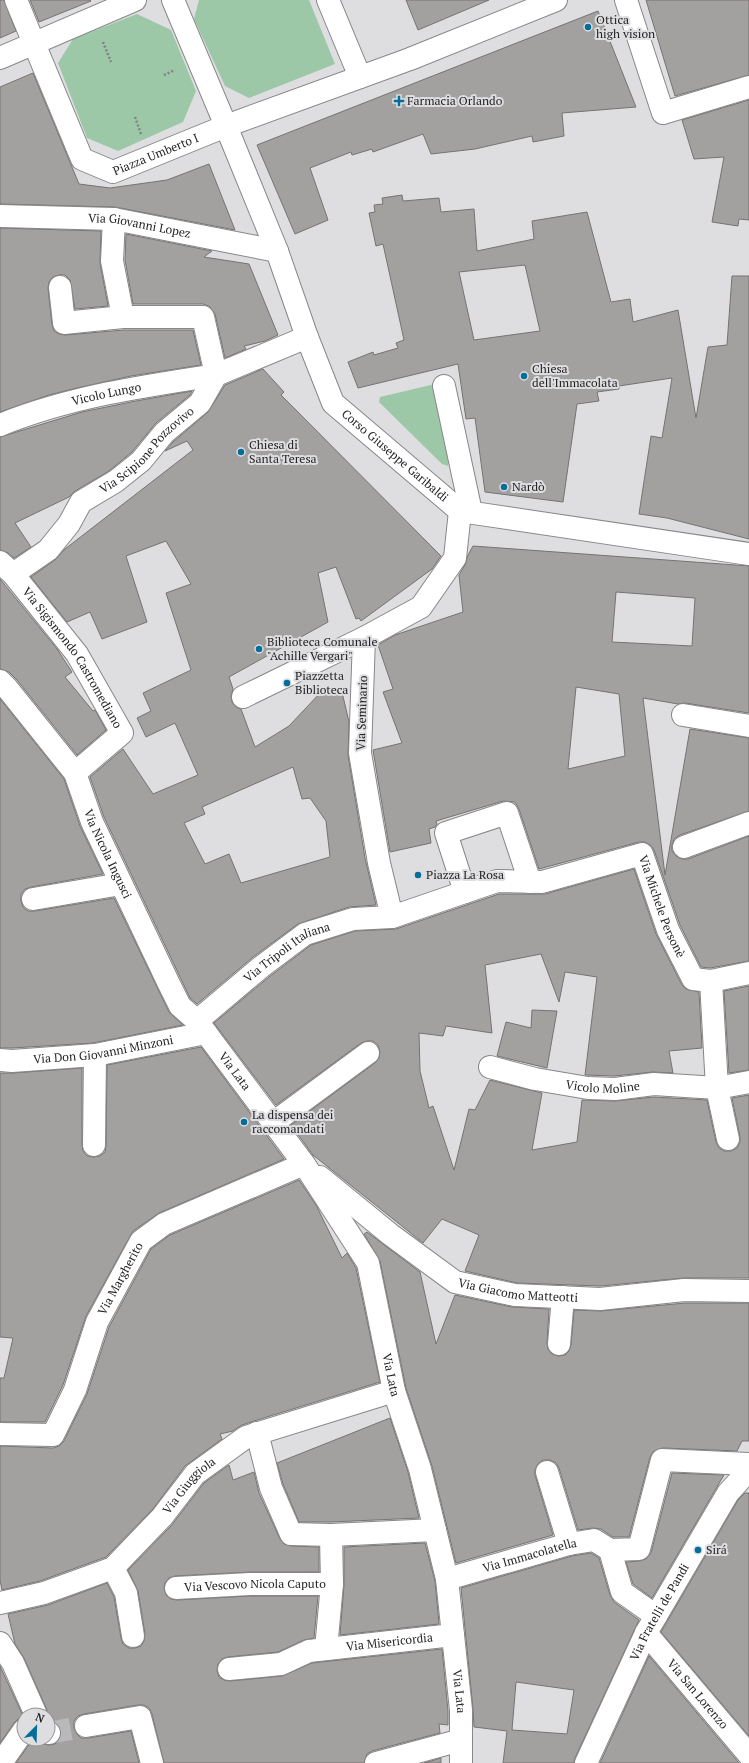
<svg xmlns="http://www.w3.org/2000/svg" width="749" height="1763" font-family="'PT Serif',serif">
	<rect width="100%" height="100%" fill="#dedee1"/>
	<!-- green -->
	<g fill="#9cc8a7">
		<path d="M199,0H309L335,64L249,98L225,86L194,19Z"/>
		<path d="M137,14L171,30L196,91L183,122L118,151L87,138L58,63L73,39Z"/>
		<path d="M435,384L450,449L448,466L442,464L379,402L380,397Z"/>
	</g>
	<!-- building -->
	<g fill="#a3a19f" stroke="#767372" fill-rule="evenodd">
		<path d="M0,0H4L16,31L0,38Z"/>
		<path d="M30,0H90L91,1L39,22Z"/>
		<path d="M406,0H489L418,30Z"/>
		<path d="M646,0H749V75L675,96Z"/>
		<path d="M598,11L636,107L562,113L564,136L533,142L532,136L475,149L431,154L423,134L373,152L372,149L352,155L351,152L310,168L328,220L295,234L257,145Z"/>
		<path d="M33,73L79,184L110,188L167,180L209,164L235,230L115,207L0,204V87Z"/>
		<path d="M749,100V220L739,219L738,226L712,222L724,157L694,159L682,120Z"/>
		<path d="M402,195L403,201L439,198L441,212L474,209L477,251L534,239L532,221L587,212L611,302L630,299L633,322L678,310L696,418L708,347L727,345L732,276H749V539L667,518L639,514L651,436L662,438L672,378L619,386V389L597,392L599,401L577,404L563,502L485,492L475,418L466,419L458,364L358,388L348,362L373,352L374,355L398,348L396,343L404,340L383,244L376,246L369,213L375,212L374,205L383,204L382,198ZM525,265L540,331L474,340L459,272Z"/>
		<path d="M0,228L101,231L100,263L108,306L75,309L70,280L65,275H59L53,277L49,282L48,288L52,325L54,331L59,334L65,335L124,330H193L201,365L131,376L77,388L49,395L0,412Z"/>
		<path d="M126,234L212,251L204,257L249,264L278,335L265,341L244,346L246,349L225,358L215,314L209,306L203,304H133L125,260Z"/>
		<path d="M263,369L284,392L281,395L441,556L432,569L361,621L359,618L356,619L336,567L318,573L328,622L229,677L233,689L231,696L232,702L236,707L241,709L255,747L289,726L321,692H342L349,722L348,755L365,858L376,905L349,907L298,924L253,957L197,1004L190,998L104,817L90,777L123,749L153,794L198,775L175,723L146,737L137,718L151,711L143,693L191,670L166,593L191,584L166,541L126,556L147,622L102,639L90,612L67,622L31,577L55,560L65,549L193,450L187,441L165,451L173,442L208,412L225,385ZM293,767L302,799L310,798L326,821L330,857L241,883L229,854L205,864L184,823L205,814L202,807Z"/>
		<path d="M192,391L190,395L156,423L132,452L109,471L75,491L69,497L15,523L31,547L14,558L8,553L0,550V437L82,412L136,401Z"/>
		<path d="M473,546L749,566V713L685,703L678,704L643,698L665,875L690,729L749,738V811L680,835L674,839L672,845V851L676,856L682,859H688L749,836V961L710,968L701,967L680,925L654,850L650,845L645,842H639L539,869L519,809L515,802L503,801L436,821L437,824L435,827L429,829L431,843L390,852L373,750L402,743L383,692L393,689L378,645L395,635L463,612L459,575L465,565L468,555ZM616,592L695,598L692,646L612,642ZM576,687L619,694L625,756L568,769Z"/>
		<path d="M0,579L57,649L72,672L65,677L93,711L95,710L106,730L77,755L17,680L9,672L0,669Z"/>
		<path d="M0,699L64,779L80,826L103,874L31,887L25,889L21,894V901L23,907L28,911H35L114,898L169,1012L183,1025L93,1043L12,1048H0Z"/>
		<path d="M634,869L656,934L682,985L686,989L699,992L702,1048L669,1051L673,1073L653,1072L614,1076L585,1075L597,977L565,972L559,1002L541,954L485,965L492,1033L446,1026L443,1036L419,1033L420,1071L429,1108L433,1106L454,1170L469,1109L475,1110L490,1080L542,1093L532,1150L577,1142L582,1100L615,1101L654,1097L707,1100L716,1142L719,1148L724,1151H731L737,1148L740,1142V1137L732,1098L749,1095V1278H683L600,1286L517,1283L465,1271L479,1235L442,1219L423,1243L313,1155L291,1125L375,1063L379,1058L380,1052L378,1045L373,1041H367L361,1043L276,1105L214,1023L269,977L311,945L355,931L396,929L499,894H545Z"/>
		<path d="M749,986V1070L729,1073L724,991Z"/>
		<path d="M532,1010L557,1011L547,1068L497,1056L506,1022L531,1028Z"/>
		<path d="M201,1047L284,1159L159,1213L133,1231L86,1316L63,1385L45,1422H0V1378H4L13,1338L0,1337V1073H13L82,1068V1145L83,1151L87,1156L94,1157L100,1156L105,1152L106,1145L107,1065Z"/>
		<path d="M299,1180L316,1205L342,1258L347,1253L356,1268L380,1382L254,1421L242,1425L233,1431L220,1434L222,1439L185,1466L153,1509L106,1557L40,1581L2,1590L0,1580V1446L53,1448L59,1446L64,1441L87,1394L109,1327L151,1249L170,1235Z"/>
		<path d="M367,1232L420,1272L436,1344L455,1295L512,1307L549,1309L547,1343L548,1349L552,1354L558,1356L565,1355L569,1351L571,1345L574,1310L601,1311L685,1303H749V1441H742L737,1451L663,1448L653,1452L650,1457L629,1537H613L601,1529L593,1528L578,1530L559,1468L556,1463L550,1460H543L538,1464L535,1470V1475L553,1535L456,1563L432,1466L406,1388L380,1261L364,1234Z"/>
		<path d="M390,1418L408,1472L419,1518L331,1522H299L283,1484L277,1463Z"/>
		<path d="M229,1465L233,1480L254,1472L259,1493L280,1539L284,1544L291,1546L319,1547V1572H250L175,1576L169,1578L165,1583L164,1589L166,1595L171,1599L177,1600L250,1596H318L314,1638L304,1640L278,1652L228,1657L222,1659L218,1664L217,1671L219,1677L224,1680L230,1681L282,1676L312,1663L442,1649L448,1711V1725L439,1724L440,1733L372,1751L367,1754L364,1763H164L152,1714L149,1708L144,1705H138L84,1714L78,1716L74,1721V1728L77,1734L81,1738H88L131,1731L139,1763H16L33,1739H37L42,1744L49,1745L55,1744L60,1740L61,1733L60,1727L56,1722L48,1720L47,1710L24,1658L15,1644L8,1614L48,1605L107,1583L114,1597L121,1638L123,1644L129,1648H135L141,1646L144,1641L145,1634L138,1591L128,1570L171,1526L204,1483Z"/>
		<path d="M672,1473L724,1475L652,1598L633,1584L626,1562L639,1561L646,1559L651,1553Z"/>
		<path d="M745,1493H749V1736L661,1632L738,1500Z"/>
		<path d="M425,1543L435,1581L439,1624L340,1635L344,1585V1547Z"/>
		<path d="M591,1553L599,1558L610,1595L614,1602L639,1620L575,1758L574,1763H503L507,1731L474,1727L473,1709L461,1588L572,1556ZM516,1682L574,1690L567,1734L512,1730Z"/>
		<path d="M649,1656L739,1763H600Z"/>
		<path d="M0,1666L24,1718L18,1719L14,1723L0,1743Z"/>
		<path d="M441,1758V1763H424Z"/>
	</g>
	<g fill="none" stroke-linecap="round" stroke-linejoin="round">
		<!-- minor-tunnel -->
		<path stroke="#b9b9bb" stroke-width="22" stroke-dasharray="22 11" stroke-linecap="butt" d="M49,1733L86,1726"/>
		<!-- minor casing -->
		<g stroke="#878789" stroke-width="24">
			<g id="minor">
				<path id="s1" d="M16,0L82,159L113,172L226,126L410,59L556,0"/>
				<path id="s2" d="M173,0L226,126L277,251L307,337L333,403L460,511L749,554"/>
				<path d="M328,0L360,77"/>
				<path d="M626,0L663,113L749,87"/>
				<path d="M0,58L135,0"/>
				<path id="s3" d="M0,216L114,219L277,251"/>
				<path d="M114,219L112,261L123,317"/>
				<path d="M444,386L471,512"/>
				<path id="s4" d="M0,425C69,397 143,386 216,375L203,317H123L64,323L60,287"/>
				<path id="s5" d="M460,511L455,558L421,607L364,638L360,753L379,863L392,917L497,881L542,882L642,854L668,930L693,979L711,981L749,973"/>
				<path id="s6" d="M0,562L13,574L48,550L69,524L81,502L116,481L141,461L164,433L200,403L216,375L307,337"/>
				<path id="s7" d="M13,574L77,654L122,733L75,773"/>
				<path id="s8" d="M0,681L7,688L75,773L92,822L168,982L180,1006L197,1021L304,1164L368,1263L394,1391L420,1469L447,1579L461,1710V1763"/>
				<path d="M243,697L364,638"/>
				<path d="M683,715L749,726"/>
				<path d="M684,847L749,823"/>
				<path d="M465,892L446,833L507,813L530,882"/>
				<path d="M33,899L121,884"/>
				<path d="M711,981L717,1088L728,1139"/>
				<path id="s9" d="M197,1021L261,967L305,934L353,919L392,917"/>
				<path id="s10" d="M0,1060L12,1061L95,1055L206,1033"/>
				<path id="s11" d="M490,1067L535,1079L588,1088L615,1089L654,1084L717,1088L749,1082"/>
				<path d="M273,1123L368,1053"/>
				<path d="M94,1145L95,1055"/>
				<path id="s12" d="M320,1177L391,1235L455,1282L515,1295L600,1299L684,1290L749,1291"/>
				<path d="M559,1344L563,1297"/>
				<path d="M257,1433L271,1488L291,1534L331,1535"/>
				<path id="s13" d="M0,1434L53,1435L75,1390L97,1322L141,1241L164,1224L304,1164"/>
				<path d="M547,1472L569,1544"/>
				<path d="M610,1550L622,1592L656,1616"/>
				<path d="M113,1568L126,1593L133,1636"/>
				<path id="s14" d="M447,1579L569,1544L594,1540L610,1550L639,1549L662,1460L749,1464"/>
				<path id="s15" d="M176,1588L250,1584H332L331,1535L435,1530"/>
				<path id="s16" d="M0,1603L44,1593L113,1568L162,1517L195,1474L246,1437L394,1391"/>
				<path id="s17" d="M646,1633L749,1755"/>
				<path d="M0,1643L13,1663L36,1715"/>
				<path d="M326,1649L332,1584"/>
				<path id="s18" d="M229,1669L281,1664L309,1651L453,1635"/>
				<path d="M86,1726L140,1717L152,1763"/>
				<path d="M48,1733H49"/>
				<path d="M1,1763L24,1730"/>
				<path d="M376,1763L461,1740"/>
				<path id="s19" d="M586,1763L646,1633L728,1493L749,1470"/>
			</g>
		</g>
		<!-- path -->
		<g stroke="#818183" stroke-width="2.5" stroke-dasharray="2 2" stroke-linecap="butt">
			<path d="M103,42L111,62"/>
			<path d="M164,75L175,70"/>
			<path d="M135,117L141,134"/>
		</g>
		<!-- minor -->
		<use href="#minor" stroke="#fff" stroke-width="22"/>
	</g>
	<!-- markers -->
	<g fill="#036e9a" stroke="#dedee1" stroke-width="1.5">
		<circle cx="588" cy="27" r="4"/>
		<path d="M397 95h4v4h4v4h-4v4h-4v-4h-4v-4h4z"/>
		<circle cx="524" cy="376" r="4"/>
		<circle cx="241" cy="452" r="4"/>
		<circle cx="504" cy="487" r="4"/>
		<circle cx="259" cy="649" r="4"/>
		<circle cx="287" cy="683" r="4"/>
		<circle cx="418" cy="875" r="4"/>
		<circle cx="244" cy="1122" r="4"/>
		<circle cx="698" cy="1550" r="4"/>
	</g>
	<g text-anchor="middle" stroke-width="4" stroke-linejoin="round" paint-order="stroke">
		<!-- poi labels -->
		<g font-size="12" fill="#242425" stroke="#dedee1" text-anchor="start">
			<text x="596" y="24">Ottica<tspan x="596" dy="14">high vision</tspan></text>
			<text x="407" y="105">Farmacia Orlando</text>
			<text x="532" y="373">Chiesa<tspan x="532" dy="14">dell'Immacolata</tspan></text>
			<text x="249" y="449">Chiesa di<tspan x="249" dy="14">Santa Teresa</tspan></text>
			<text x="512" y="491">Nardò</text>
			<text x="267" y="646">Biblioteca Comunale<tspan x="267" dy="14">"Achille Vergari"</tspan></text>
			<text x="295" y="680">Piazzetta<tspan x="295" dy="14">Biblioteca</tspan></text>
			<text x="426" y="879">Piazza La Rosa</text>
			<text x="252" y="1119">La dispensa dei<tspan x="252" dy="14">raccomandati</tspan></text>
			<text x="706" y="1554">Sirá</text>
		</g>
		<!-- street labels -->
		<g font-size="12" fill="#242425" stroke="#dedee1">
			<text dy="4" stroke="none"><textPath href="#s1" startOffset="252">Piazza Umberto I</textPath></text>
			<text dy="4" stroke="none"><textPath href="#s3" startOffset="140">Via Giovanni Lopez</textPath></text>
			<text dy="4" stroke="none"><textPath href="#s4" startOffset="111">Vicolo Lungo</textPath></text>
			<text dy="4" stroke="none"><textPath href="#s6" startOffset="203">Via Scipione Pozzovivo</textPath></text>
			<text dy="4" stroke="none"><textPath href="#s2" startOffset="515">Corso Giuseppe Garibaldi</textPath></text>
			<text dy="4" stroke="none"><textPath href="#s7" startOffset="103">Via Sigismondo Castromediano</textPath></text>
			<text transform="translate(362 713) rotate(-88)" y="4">Via Seminario</text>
			<text dy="4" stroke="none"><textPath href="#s8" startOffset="206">Via Nicola Ingusci</textPath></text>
			<text dy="4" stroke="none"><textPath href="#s5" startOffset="770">Via Michele Personè</textPath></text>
			<text dy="4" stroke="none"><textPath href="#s9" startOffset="114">Via Tripoli Italiana</textPath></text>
			<text dy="4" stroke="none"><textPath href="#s10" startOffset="104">Via Don Giovanni Minzoni</textPath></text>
			<text dy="4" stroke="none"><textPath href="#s8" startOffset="460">Via Lata</textPath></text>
			<text dy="4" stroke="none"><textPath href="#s11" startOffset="115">Vicolo Moline</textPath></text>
			<text dy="4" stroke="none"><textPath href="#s13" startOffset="224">Via Margherito</textPath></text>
			<text dy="4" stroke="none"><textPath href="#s12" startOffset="235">Via Giacomo Matteotti</textPath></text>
			<text dy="4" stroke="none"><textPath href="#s8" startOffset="808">Via Lata</textPath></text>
			<text dy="4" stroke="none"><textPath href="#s16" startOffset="231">Via Giuggiola</textPath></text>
			<text dy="4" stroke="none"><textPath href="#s14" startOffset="86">Via Immacolatella</textPath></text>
			<text dy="4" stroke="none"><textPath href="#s15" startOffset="79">Via Vescovo Nicola Caputo</textPath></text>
			<text dy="4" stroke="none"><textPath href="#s19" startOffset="168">Via Fratelli de Pandi</textPath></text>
			<text dy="4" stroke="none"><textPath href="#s18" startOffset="164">Via Misericordia</textPath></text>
			<text dy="4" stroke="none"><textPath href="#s8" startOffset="1133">Via Lata</textPath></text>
			<text dy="4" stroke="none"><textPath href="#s17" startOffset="80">Via San Lorenzo</textPath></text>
		</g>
	</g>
	<!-- north arrow -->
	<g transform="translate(36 1727) rotate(23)"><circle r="19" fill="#dedee1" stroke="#949496"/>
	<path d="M0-3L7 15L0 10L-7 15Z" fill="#036e9a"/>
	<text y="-6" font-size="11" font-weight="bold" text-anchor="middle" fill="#242425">N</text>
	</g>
</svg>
